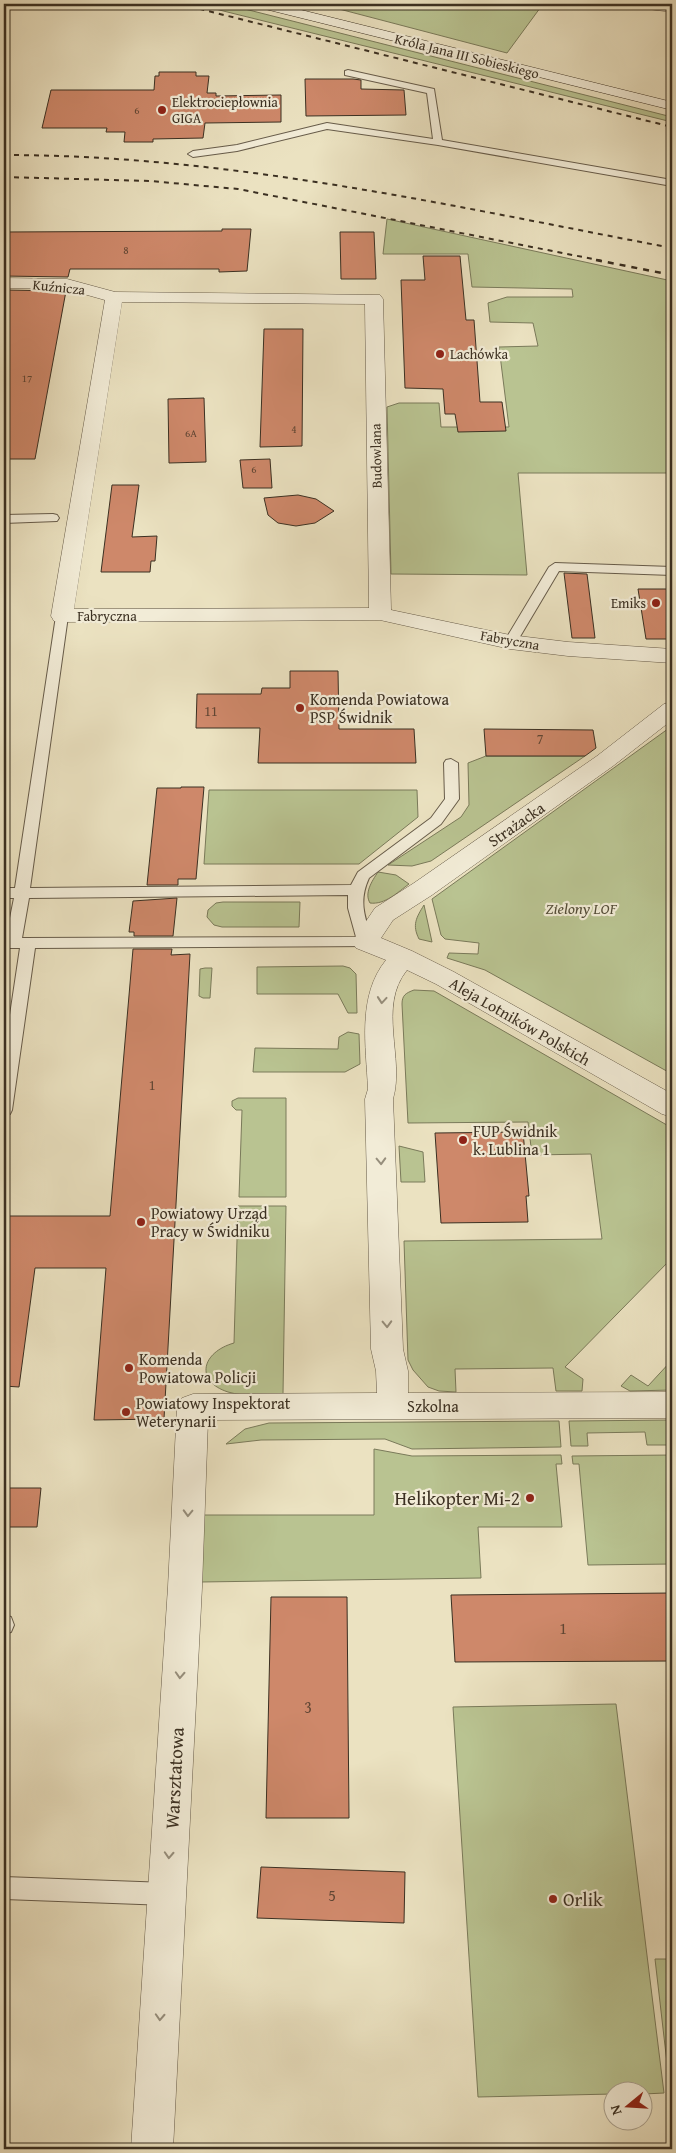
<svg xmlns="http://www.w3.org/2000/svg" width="676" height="2153" font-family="'Gentium Book Plus',serif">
	<rect width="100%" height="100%" fill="#ebe2c1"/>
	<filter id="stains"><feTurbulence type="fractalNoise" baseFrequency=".004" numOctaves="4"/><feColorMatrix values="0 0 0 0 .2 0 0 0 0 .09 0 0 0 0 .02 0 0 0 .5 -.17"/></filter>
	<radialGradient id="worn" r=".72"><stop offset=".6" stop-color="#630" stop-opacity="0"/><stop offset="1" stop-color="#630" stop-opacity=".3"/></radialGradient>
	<!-- green -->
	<g fill="#b9c391" stroke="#7a7a5a">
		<path d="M195,4H225L672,117V122Z"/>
		<path d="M320,4H543L507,53Z"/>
		<path d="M387,219L672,281V473H518L527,575L391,574L387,407L399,403H439L441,427H509L499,347L538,346L533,323L490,322L488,303L507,297H573L572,289L472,287L468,254H383Z"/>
		<path d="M672,726V1074L485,970L447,958L449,953L478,954L479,943L445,939L441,935L432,899Z"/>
		<path d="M486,756H585L431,861L412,866L388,865L461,817L469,805L468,763Z"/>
		<path d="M209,790H417L418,817L359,864H204Z"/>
		<path d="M378,872L396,875L409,884C398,892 385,905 370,903C364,893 372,881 378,872Z"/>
		<path d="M223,902H300L299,927H222L214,925L207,917L208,910L216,903Z"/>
		<path d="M424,905L432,942L419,939C412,925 416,918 424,905Z"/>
		<path d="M343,966L350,968L356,974L357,1013H348L338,994H257V967Z"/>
		<path d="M205,968H212L210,998H203L199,996L200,969Z"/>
		<path d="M414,990L434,991L672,1128V1258L565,1367L583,1379L582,1391H556L553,1368L455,1369L456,1392L439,1391L428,1387L413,1370L408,1360L404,1241L602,1239L591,1154L532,1155L528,1122L408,1123L402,1004C402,995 406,993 414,990Z"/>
		<path d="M348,1032L359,1034L360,1064L345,1072H253L255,1048L338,1049L339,1037Z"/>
		<path d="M238,1098H286V1197H239L242,1110H236L232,1106V1101Z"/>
		<path d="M399,1146L423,1152L425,1182H401Z"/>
		<path d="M238,1206H286L283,1394C266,1394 244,1397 228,1392C194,1381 202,1352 234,1343Z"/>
		<path d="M672,1360V1390L630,1391L621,1386L631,1375L648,1386Z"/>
		<path d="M672,1420V1445H647L645,1432L587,1433L588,1446H571L569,1421Z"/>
		<path d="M559,1421L561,1447L412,1449L385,1439L261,1440L226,1444L245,1429L269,1423Z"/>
		<path d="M374,1449L412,1456L561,1455L562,1464H556L562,1527H478L481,1578L200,1582L202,1515H374Z"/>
		<path d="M672,1455V1564L588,1565L579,1464H573L572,1456Z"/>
		<path d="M616,1704L664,2093L644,2094V2090H614L613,2094L478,2097L453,1707Z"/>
		<path d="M655,1959H672V2089H670Z"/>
	</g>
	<!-- building -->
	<g fill="#ce886a" stroke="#3b3022">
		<path d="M159,72H196V76H209L207,93H216V96L281,95V122L205,123L203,138L153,139V142H124L125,132H106L107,128H42L51,90H154L155,76H159Z"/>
		<path d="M305,79H353L361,80V89L404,90L406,115L306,116Z"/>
		<path d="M222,229H251L247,271L219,272V269H70L68,277L4,276V232L222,231Z"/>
		<path d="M340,232H374L376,279H341Z"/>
		<path d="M423,256H460L466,320H474L480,402H502L506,431L458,432L455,414H445L443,389L405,388L401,280H425Z"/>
		<path d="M4,290L66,291L35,459H9V457H4Z"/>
		<path d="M264,329H303L302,446L260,447Z"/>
		<path d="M204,398L206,462L169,463L168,399Z"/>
		<path d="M270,459L272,488H243L240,460Z"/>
		<path d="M112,485H139L132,537L157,536L155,561H151L150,572H101Z"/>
		<path d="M298,495L316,499L334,511L315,523L296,526L278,523L268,515L264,498Z"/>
		<path d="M564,573L587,574L595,638H572Z"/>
		<path d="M638,589H672V639H646Z"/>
		<path d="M290,671H338L339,729H414L416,763H258L260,728H196L197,694H261L262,688H290Z"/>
		<path d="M484,729L593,730L596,748L585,756H486Z"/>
		<path d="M181,787H204L196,879H178V885H147L157,788H181Z"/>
		<path d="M177,898L173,936H134V932H129L133,901Z"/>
		<path d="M133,949H172L171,955L190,954L164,1419L94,1420L106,1268H35L19,1387L4,1386V1216H110Z"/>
		<path d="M523,1132L529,1196H526L528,1222L441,1223L435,1133Z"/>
		<path d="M4,1488H41L37,1527H4Z"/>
		<path d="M672,1593V1661L455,1662L451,1595Z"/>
		<path d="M271,1597H347L349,1818H266Z"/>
		<path d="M261,1867L405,1872L404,1923L257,1918Z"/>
	</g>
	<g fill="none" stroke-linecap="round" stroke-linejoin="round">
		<!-- lane casing -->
		<g stroke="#675c4a" stroke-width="2">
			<g id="lane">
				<path d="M348,70L434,89L442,140L672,180V186L438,145L327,129L237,151L193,157L188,154L193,151L237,145L327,123L433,139L427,93L345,75V71Z"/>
				<path d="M53,514L57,515L59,518L57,521L4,523V515Z"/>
				<path d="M555,563L672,567V575L559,571L515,645H505L504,642L549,567Z"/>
				<path d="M62,612L68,616L30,888L351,885L358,872L431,818L445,799L444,763L446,760L451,759L458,763L459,799L441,824L369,878C358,902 365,918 373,942L370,946L35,948L12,1110L10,1114L4,1116V1055L20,948H4V938H6L14,898H4V888H15L56,616ZM348,895V908L356,937L22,938L29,898Z"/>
				<path d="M4,1615L11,1617L14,1625L11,1632L4,1634Z"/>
				<path d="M4,1877L167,1883L175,1886L178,1894L175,1902L167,1905L4,1899Z"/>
			</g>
		</g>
		<!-- street casing -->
		<g stroke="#675c4a" stroke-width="1">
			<g id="street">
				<path d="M633,4H672V12L640,8Z"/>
				<path d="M4,278L67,279L115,292L380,295L383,299L391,610L510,635L568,642L672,649V663L568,656L510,649L380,620L62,622L54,621L51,616L105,300L66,289L4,288ZM122,302L365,304L369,608L74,609Z"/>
				<path d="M672,702V720L613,766L432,895L393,920L381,938L412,951L454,972L672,1094V1117L662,1114L436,984L407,970C377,1007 405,1058 393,1099L403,1349L408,1371V1393L672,1392V1418L208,1420L202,1587L173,2149H131L168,1587L177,1407L182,1398L193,1394L377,1393L376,1371L371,1349L365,1099L368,1089C366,1046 357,996 386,960L356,948L352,942L375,908L414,883L597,756L664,704Z"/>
			</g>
		</g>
		<!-- secondary casing -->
		<g stroke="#3b3022" stroke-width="1">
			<path id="secondary" d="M255,4H277L672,102V110L257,7Z"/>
		</g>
		<!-- lane -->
		<use href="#lane" fill="#f2ecd7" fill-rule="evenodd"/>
		<!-- street -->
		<use href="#street" fill="#f2ecd7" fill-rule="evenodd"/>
		<!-- secondary -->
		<use href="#secondary" fill="#f2ecd7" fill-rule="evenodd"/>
		<!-- rail-far1 -->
		<g stroke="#3b3022" stroke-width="2" stroke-dasharray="5 5" stroke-linecap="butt">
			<path d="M180,4L672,127"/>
			<path d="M4,155C230,155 451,206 672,248"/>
			<path d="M4,177L150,181L238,189L603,261"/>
		</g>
		<!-- rail -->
		<path stroke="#3b3022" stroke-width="2.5" stroke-dasharray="6 6" stroke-linecap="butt" d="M596,260L672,275"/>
	</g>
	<!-- one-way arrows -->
	<defs><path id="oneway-chevron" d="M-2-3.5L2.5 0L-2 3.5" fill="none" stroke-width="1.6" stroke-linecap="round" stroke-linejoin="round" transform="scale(1.25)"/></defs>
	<g stroke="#968e7c">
		<use href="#oneway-chevron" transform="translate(382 1000) rotate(95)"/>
		<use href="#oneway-chevron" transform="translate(381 1161) rotate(88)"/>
		<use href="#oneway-chevron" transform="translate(387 1324) rotate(88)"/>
		<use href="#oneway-chevron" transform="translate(188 1513) rotate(92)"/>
		<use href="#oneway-chevron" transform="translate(180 1675) rotate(93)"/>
		<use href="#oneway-chevron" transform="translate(169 1855) rotate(93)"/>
		<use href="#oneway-chevron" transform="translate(160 2017) rotate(93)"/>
	</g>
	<!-- markers -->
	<g fill="#8f2418" stroke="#f2ecd7" stroke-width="2">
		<circle cx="162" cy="110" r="5"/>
		<circle cx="440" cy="354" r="5"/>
		<circle cx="656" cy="603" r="5"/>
		<circle cx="300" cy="708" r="5"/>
		<circle cx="463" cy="1140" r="5"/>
		<circle cx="141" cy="1222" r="5"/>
		<circle cx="129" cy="1368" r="5"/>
		<circle cx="126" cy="1412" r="5"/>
		<circle cx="530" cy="1498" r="5"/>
		<circle cx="553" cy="1899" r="5"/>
	</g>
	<g text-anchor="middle" stroke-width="4.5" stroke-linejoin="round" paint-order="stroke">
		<!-- far-number labels -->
		<g font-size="11" fill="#604634">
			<text x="137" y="114">6</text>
			<text x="126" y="254">8</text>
			<text x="27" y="382">17</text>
			<text x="294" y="433">4</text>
			<text x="191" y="437">6A</text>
			<text x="254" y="473">6</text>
		</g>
		<!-- far-street labels -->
		<g font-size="14" fill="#3b3022" stroke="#f2ecd7">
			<text transform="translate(467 56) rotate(14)" y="5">Króla Jana III Sobieskiego</text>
			<text transform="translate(59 287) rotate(6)" y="5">Kuźnicza</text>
			<text transform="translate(376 456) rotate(-91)" y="5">Budowlana</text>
			<text x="107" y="621">Fabryczna</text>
			<text transform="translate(510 640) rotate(10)" y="5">Fabryczna</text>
		</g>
		<!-- far-poi labels -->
		<g font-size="14" fill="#3b3022" stroke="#f2ecd7" text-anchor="start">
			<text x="172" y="107">Elektrociepłownia<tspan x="172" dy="16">GIGA</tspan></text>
			<text x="450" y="359">Lachówka</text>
			<text x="646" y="608" text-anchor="end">Emiks</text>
		</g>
		<!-- number labels -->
		<g font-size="14" fill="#604634">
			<text x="211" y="716">11</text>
			<text x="540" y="744">7</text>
			<text x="152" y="1090">1</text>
		</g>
		<!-- poi labels -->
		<g font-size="16" fill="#3b3022" stroke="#f2ecd7" text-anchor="start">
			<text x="310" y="705">Komenda Powiatowa<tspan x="310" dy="18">PSP Świdnik</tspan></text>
			<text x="473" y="1137">FUP Świdnik<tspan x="473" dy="18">k. Lublina 1</tspan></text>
			<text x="151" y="1219">Powiatowy Urząd<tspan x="151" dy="18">Pracy w Świdniku</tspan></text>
			<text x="139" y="1365">Komenda<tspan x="139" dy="18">Powiatowa Policji</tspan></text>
			<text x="136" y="1409">Powiatowy Inspektorat<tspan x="136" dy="18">Weterynarii</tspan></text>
		</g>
		<!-- street labels -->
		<g font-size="16" fill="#3b3022" stroke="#f2ecd7">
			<text transform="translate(516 824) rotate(-35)" y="6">Strażacka</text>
			<text transform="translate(520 1021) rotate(30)" y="6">Aleja Lotników Polskich</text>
			<text x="433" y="1412">Szkolna</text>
		</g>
		<!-- park labels -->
		<g font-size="16" font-style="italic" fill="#544d38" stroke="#f2ecd7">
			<text x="581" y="914">Zielony LOF</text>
		</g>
		<!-- near-number labels -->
		<g font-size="16" fill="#604634">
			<text x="563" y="1634">1</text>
			<text x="308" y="1713">3</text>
			<text x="332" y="1901">5</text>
		</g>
		<!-- near-poi labels -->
		<g font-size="19" fill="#3b3022" stroke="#f2ecd7" text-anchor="end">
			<text x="520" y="1505">Helikopter Mi-2</text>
			<text x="563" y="1906" text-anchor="start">Orlik</text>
		</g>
		<!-- near-street labels -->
		<g font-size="19" fill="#3b3022" stroke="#f2ecd7">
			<text transform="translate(174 1778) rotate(-87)" y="7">Warsztatowa</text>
		</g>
	</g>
	<!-- margin -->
	<rect width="676" height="2153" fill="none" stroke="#ebe2c1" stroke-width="20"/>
	<rect x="5" y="5" width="666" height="2143" fill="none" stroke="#3b3022" stroke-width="2.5"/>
	<rect x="10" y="10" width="656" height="2133" fill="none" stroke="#3b3022"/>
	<!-- north arrow -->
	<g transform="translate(628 2106) rotate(252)"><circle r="24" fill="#f2ecd7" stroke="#a9a18f"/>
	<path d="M0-4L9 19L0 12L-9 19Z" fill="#8f2418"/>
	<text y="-8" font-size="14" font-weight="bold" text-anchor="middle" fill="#3b3022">N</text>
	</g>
	<rect width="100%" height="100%" filter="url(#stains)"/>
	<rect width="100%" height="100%" fill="url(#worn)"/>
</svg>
